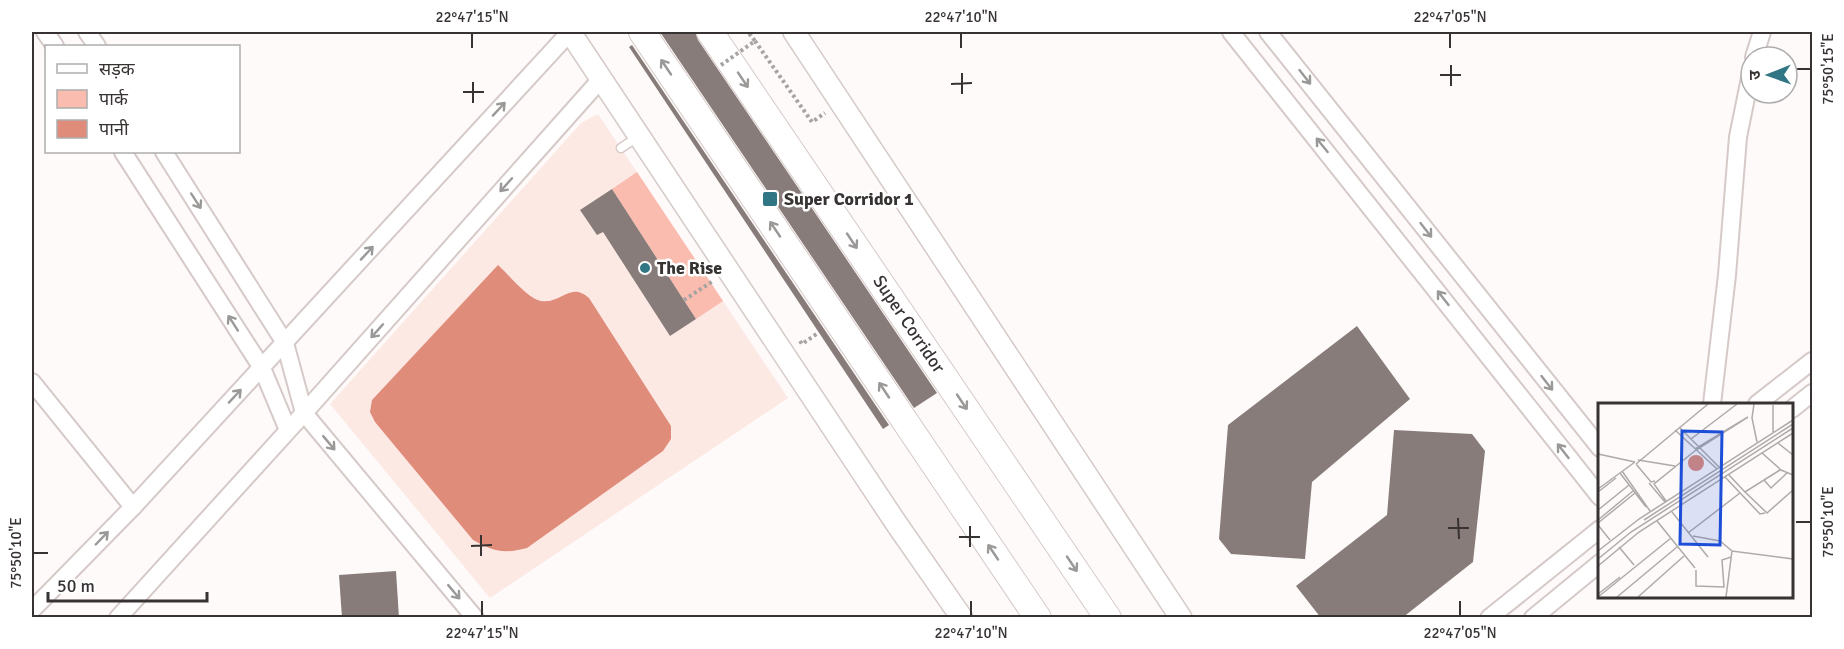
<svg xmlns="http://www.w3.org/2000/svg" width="1844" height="649" font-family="Signika,'Noto Sans Devanagari',sans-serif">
	<rect width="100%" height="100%" fill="#fefaf9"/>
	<!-- built -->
	<path fill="#fde9e4" d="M598,114L788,398L490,598L330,404L581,123Z"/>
	<!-- green -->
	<path fill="#f9bcae" d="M637,172L723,301L696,319L612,189Z"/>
	<!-- water -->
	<path fill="#df8c7a" d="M498,265C508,274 528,299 541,301C562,304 570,281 589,298L671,426V439L663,451L527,548C503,554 495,552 473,540L375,422L370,412L372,400Z"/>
	<!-- building -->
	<g fill="#877c7a">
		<path d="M660,32H695L698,40L937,393L914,408Z"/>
		<path d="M632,45L889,425L883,429L629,47Z"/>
		<path d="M612,189L696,319L670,336L603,232L597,235L580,210Z"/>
		<path d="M1357,326L1410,399L1312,482L1305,559L1231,554L1219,539L1228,425Z"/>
		<path d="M1394,430L1472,434L1485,451L1473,562L1402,618H1321L1296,586L1387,515Z"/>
		<path d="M396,571L399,618H342L339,575Z"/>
	</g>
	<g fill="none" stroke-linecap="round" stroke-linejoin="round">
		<!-- service casing -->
		<g stroke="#d5cac8" stroke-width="11">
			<path id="service" d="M621,148L639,136"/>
		</g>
		<!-- minor casing -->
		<g stroke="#d5cac8" stroke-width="20">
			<g id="minor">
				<path d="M45,32L55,46"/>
				<path d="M87,32L97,46"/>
				<path d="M1231,32L1600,497"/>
				<path d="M1268,32L1600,448"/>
				<path d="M1754,57L1762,32"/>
				<path d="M123,152L262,368L288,430"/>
				<path d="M164,152L285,343L304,413L475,618"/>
				<path d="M32,382L133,507"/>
				<path d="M1712,404L1727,275L1738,137L1751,73"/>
				<path d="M1757,404L1812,361"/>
				<path d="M1792,409L1812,393"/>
				<path d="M32,610L133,507L570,32"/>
				<path d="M118,618L304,413L601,79"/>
				<path d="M1489,618L1600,529"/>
				<path d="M1533,618L1600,563"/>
			</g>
		</g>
		<!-- tertiary casing -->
		<g stroke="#d5cac8" stroke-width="24">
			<g id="tertiary">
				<path d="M570,32L896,523L962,618"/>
				<path d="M794,32L1181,618"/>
			</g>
		</g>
		<!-- primary casing -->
		<g stroke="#d5cac8" stroke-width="28">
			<g id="primary">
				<path d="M642,32L1038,618"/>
				<path d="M710,32L1108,618"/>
			</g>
		</g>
		<!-- path -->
		<g stroke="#a7a3a2" stroke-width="4" stroke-dasharray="3 3" stroke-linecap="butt">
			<path d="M755,41L812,122L825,113"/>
			<path d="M684,300L713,281"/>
			<path d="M800,341L802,344L818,333"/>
		</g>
		<!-- service -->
		<use href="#service" stroke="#fff" stroke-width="8"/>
		<!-- minor -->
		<use href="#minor" stroke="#fff" stroke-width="16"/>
		<!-- tertiary -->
		<use href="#tertiary" stroke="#fff" stroke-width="21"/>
		<!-- primary -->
		<use href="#primary" stroke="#fff" stroke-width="26"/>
		<!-- path-bridge -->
		<path stroke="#a7a3a2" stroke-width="4" stroke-dasharray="3 3" stroke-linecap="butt" d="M721,65L755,41L748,32"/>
	</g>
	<!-- one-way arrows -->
	<defs><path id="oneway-shaft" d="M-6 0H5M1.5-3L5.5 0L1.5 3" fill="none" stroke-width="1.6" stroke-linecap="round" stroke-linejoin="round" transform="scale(1.5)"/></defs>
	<g stroke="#9b9998">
		<use href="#oneway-shaft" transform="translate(666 67) rotate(-124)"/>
		<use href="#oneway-shaft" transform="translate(1305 77) rotate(52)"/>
		<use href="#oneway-shaft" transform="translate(743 80) rotate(56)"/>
		<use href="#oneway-shaft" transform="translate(499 109) rotate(-47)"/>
		<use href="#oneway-shaft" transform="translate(1322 145) rotate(-129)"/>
		<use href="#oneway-shaft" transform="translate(506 185) rotate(132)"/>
		<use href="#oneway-shaft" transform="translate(196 201) rotate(57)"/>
		<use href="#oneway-shaft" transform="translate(775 229) rotate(-124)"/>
		<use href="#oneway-shaft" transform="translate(1426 230) rotate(52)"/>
		<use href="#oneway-shaft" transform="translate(852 241) rotate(56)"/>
		<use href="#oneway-shaft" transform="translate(367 253) rotate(-47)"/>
		<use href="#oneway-shaft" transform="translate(1443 298) rotate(-128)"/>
		<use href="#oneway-shaft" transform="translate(233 323) rotate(-123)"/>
		<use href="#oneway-shaft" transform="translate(377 331) rotate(132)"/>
		<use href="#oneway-shaft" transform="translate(1547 383) rotate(52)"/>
		<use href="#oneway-shaft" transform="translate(884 390) rotate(-124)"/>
		<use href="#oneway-shaft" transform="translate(235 396) rotate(-47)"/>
		<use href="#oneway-shaft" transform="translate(962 402) rotate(56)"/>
		<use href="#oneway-shaft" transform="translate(329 443) rotate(50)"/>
		<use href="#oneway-shaft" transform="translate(1563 451) rotate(-128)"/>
		<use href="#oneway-shaft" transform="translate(102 538) rotate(-46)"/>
		<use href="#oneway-shaft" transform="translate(993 552) rotate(-124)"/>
		<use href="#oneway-shaft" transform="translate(1072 564) rotate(56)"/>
		<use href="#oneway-shaft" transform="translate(454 592) rotate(50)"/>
	</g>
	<!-- ticks -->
	<path fill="none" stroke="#373332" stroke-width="2" d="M472,33V48M961,33V48M1450,33V48M1451,65V86M1796,69H1811M962,73V94M1440,75H1461M473,82V103M951,84L972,83M463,92H484M1458,518L1459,539M1796,522H1811M970,526V547M1448,528H1469M481,535V556M959,537H980M471,546L492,545M33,553H48M482,601V616M971,601V616M1460,601V616"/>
	<!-- markers -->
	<g fill="#317684" stroke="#fff" stroke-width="2">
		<rect x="762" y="191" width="16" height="16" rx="3"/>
		<circle cx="645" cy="268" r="6"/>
	</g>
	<g text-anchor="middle" stroke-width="5" stroke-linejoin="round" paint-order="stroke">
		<!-- poi labels -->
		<g font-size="18" font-weight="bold" fill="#373332" stroke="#fff" text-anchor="start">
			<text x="784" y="205">Super Corridor 1</text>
			<text x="657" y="274">The Rise</text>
		</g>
		<!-- street labels -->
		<g font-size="18" fill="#373332" stroke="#fff">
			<text transform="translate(909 324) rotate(56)" y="6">Super Corridor</text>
		</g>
	</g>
	<!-- overview -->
	<g transform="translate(1598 403)">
		<rect width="195" height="195" fill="#fefaf9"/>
		<path d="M90 60a8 8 0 1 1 16 0a8 8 0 1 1-16 0Z" fill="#df8c7a"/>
		<path fill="none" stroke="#aeaaa9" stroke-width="1.5" d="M156,1L154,15L159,39M175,2V29M81,24L121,64M77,27L119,66M93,36L139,1M180,40L195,52M164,50L183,67L195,72M0,51L37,59M40,57L77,63M38,61L110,1M38,61L53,79L57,78M24,68L52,108M22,70L48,104M131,72L147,89L166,77L173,85L189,70M127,74L162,111L167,110M166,77L182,67M51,80L67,99M0,86L37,59M0,89L18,75M147,89L169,110L195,87M68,98L56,81L98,47L150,14L97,46M0,107L31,82M74,109L110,154M0,117L35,88M46,117L195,21M59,118L97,165M0,120L37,90M0,122L12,137M90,130L142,90M95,133L122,138L134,148M21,144L36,162M0,148L41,116L195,17M0,156L33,129L195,25M0,163L41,129L195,30M98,167V183L126,184L124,157L133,154M0,191L22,174M0,194L73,135M19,194L79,144M40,194L86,153M128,194L134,148L195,156"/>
		<path fill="#1d4ed8" fill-opacity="0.15" stroke="#1d4ed8" stroke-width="3" d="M84,28L124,29L122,142L82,141Z"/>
		<rect width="195" height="195" fill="none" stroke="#373332" stroke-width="3"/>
	</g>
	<!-- border -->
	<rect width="1844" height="649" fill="none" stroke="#ffffff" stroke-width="66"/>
	<!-- legend -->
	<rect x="45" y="45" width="195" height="108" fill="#ffffff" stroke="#afadad" stroke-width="1.5"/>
	<rect x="57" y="64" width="30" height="9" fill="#ffffff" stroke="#afadad" stroke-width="1.5"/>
	<text x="99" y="75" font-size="18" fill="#373332">सड़क</text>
	<rect x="57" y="90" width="30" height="18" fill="#f9bcae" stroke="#afadad" stroke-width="1.5"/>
	<text x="99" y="105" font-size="18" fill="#373332">पार्क</text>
	<rect x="57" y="120" width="30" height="18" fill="#df8c7a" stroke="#afadad" stroke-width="1.5"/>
	<text x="99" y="135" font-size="18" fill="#373332">पानी</text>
	<!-- north arrow -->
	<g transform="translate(1769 75) rotate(269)"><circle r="28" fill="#ffffff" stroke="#afadad" stroke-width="1.5"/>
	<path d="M0-4.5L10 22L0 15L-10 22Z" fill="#317684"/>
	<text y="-9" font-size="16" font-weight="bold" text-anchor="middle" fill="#373332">उ</text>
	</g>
	<!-- scale -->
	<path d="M48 592v9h159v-9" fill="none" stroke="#373332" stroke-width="3"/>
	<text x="57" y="592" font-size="18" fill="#373332" stroke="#ffffff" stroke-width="4.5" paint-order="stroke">50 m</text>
	<rect x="33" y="33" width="1778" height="583" fill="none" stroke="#373332" stroke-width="2"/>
	<g font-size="15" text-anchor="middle" fill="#373332">
		<text x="472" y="22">22°47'15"N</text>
		<text x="961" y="22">22°47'10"N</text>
		<text x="1450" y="22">22°47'05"N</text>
		<text transform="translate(1828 69) rotate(-90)" y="5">75°50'15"E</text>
		<text transform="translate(1828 522) rotate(-90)" y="5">75°50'10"E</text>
		<text transform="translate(16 553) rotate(-90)" y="5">75°50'10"E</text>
		<text x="482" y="638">22°47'15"N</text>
		<text x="971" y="638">22°47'10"N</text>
		<text x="1460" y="638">22°47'05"N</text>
	</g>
</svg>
